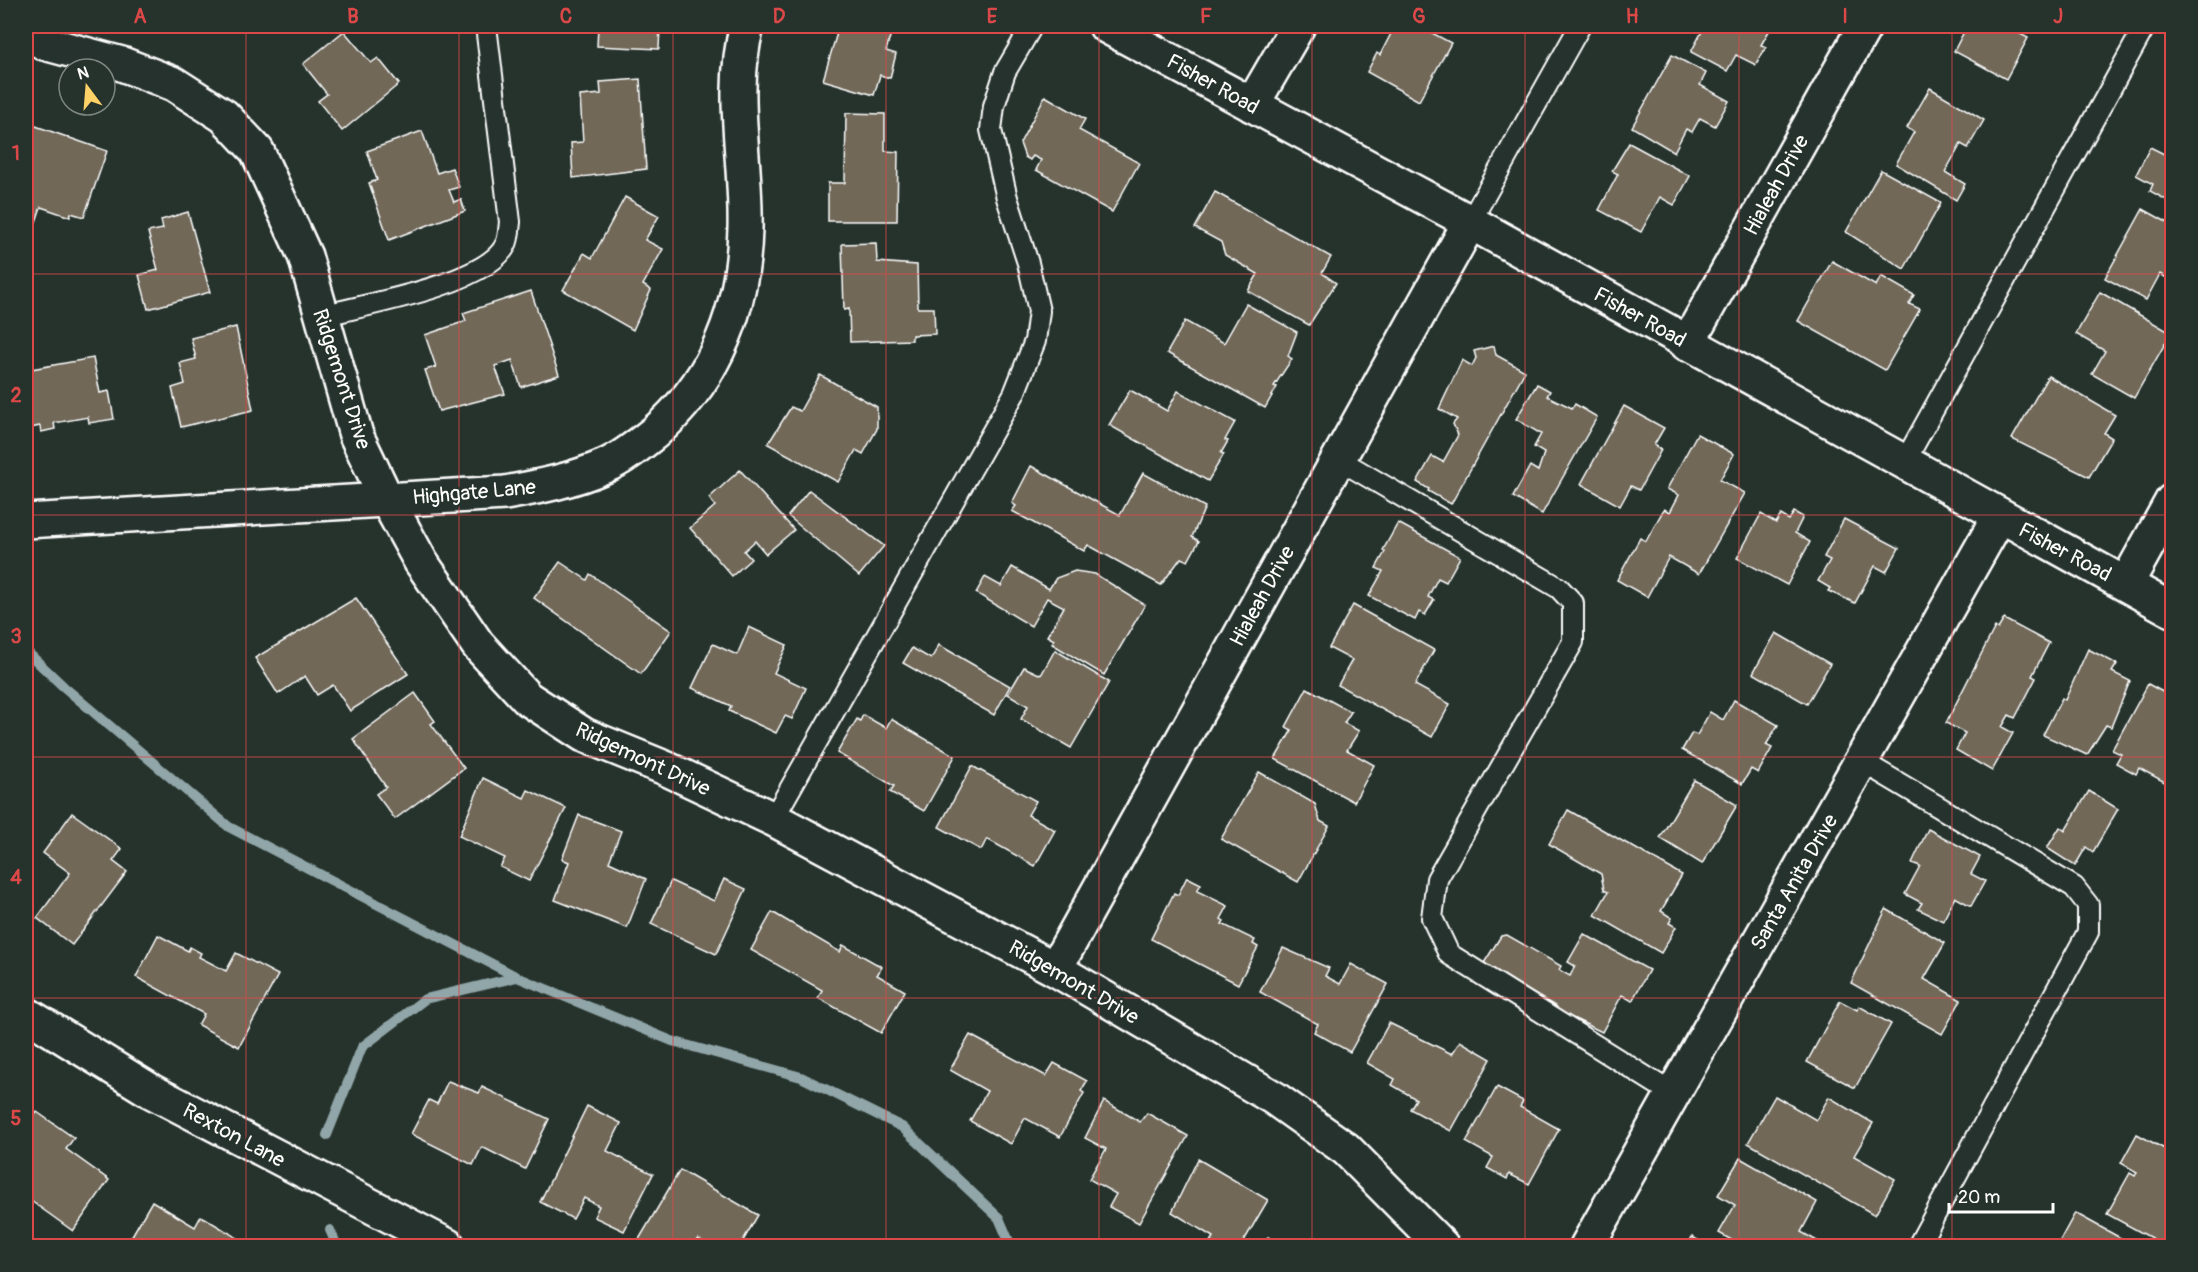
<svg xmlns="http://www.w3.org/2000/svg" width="2198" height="1272" font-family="Pangolin,sans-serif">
	<rect width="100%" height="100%" fill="#26332d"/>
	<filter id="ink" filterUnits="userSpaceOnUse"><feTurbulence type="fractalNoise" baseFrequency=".0167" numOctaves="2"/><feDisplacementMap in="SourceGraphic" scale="12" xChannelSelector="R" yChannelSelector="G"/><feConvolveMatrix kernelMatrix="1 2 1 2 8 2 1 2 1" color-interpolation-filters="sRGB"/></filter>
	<g filter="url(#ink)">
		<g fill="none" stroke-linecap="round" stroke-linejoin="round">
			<!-- stream -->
			<g stroke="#91a6a8" stroke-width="10">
				<path d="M26,651L64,687L229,827L517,977L672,1041L801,1077L902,1127L999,1218L1011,1246"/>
				<path d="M327,1135L362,1047L425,999L517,977"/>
				<path d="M330,1230L337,1246"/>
			</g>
		</g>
		<!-- building -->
		<g fill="#716859" stroke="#fff" stroke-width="1.5">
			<path d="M598,26H660L659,49L597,46Z"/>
			<path d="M839,26H893L886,51L896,54L890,78L880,75L874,95L823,80Z"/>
			<path d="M1395,26H1419L1451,43L1419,101L1367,72L1377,53L1380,55Z"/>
			<path d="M1705,26H1772L1761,45L1766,47L1756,65L1736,55L1727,71L1691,52Z"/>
			<path d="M1967,26H2005L2028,38L2006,79L1954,51Z"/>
			<path d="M344,31L371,63L378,58L399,84L342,131L318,101L327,94L303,64Z"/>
			<path d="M1672,55L1706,73L1700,85L1729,101L1715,126L1700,118L1692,132L1686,129L1674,152L1632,127Z"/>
			<path d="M640,79L646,169L573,178L571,143L583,142L580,96L601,94L600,82Z"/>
			<path d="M1930,88L1984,120L1968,148L1961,144L1945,172L1965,184L1956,200L1896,164L1914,132L1907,128Z"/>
			<path d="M1045,96L1085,119L1079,130L1139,163L1112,212L1036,170L1041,160L1033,156L1030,160L1025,157L1020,143Z"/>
			<path d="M846,113L885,114V151L898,152L897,221H828V183H845Z"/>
			<path d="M30,124L107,151L84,217L71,213L70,217L41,207L26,251V136Z"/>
			<path d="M422,131L437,173L452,168L459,187L449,190L454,202L461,199L465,211L389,240L369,183L377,180L367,151Z"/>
			<path d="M1629,143L1690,176L1674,205L1660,197L1641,232L1599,210L1618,174L1612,171Z"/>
			<path d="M2150,147L2168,156L2172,147V203L2150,191L2153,184L2136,175Z"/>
			<path d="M1881,170L1941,203L1904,269L1846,232Z"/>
			<path d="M1215,192L1331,257L1322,273L1336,283L1309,325L1248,291L1258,274L1225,255L1221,242L1195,228Z"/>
			<path d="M625,197L659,216L645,240L663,249L643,285L651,290L633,330L563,290L584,253L592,258Z"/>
			<path d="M2143,209L2172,225V281L2160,274L2146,300L2105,278Z"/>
			<path d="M188,212L210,292L148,309L139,275L158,270L148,232L163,229L161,220Z"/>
			<path d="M876,243L877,262L917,265L918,308H934L935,334L912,335V340L850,342L849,309L844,310L842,244Z"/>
			<path d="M1832,261L1876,286L1881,276L1914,295L1909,304L1920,309L1885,370L1798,321Z"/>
			<path d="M531,291L559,375L521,387L512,360L495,366L505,394L439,411L425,370L436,367L425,335L466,321L463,313Z"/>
			<path d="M2100,292L2171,333L2134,398L2092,374L2105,351L2076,334Z"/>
			<path d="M1246,304L1297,332L1288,356L1292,359L1274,386L1277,387L1265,408L1167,353L1185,321L1224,343Z"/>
			<path d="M236,327L253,410L181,427L172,388L185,384L180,363L196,359L191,338Z"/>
			<path d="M1494,346L1496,355L1525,371L1451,504L1428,491L1429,489L1417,482L1432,456L1443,462L1458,435L1453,424L1457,419L1439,409L1462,360L1472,366L1476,358L1474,351Z"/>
			<path d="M93,358L100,393L109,391L114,419L89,423L88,417L54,423L55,429L41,432L40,426L26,429V370Z"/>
			<path d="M820,375L877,407V429L863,454L856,450L838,482L768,444L791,407L800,411Z"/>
			<path d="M2048,376L2115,415L2104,433L2112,438L2089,477L2012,439Z"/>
			<path d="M1537,384L1550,391L1547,396L1572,408L1575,404L1597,417L1542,514L1513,497L1530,466L1538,471L1544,453L1534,447L1541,434L1516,419Z"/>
			<path d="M1130,390L1167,411L1178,391L1235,422L1225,440L1228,441L1221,453L1224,454L1208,481L1109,425Z"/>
			<path d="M1624,406L1664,428L1654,445L1661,450L1639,490L1631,486L1620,506L1581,484Z"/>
			<path d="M1697,434L1734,454L1720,480L1745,493L1699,574L1669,557L1647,597L1617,580L1640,538L1646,541L1664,509L1670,512L1679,495L1667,489Z"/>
			<path d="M1031,466L1120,515L1143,473L1205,507L1192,537L1199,541L1188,561L1181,558L1161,585L1088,545L1084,551L1012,511L1016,506L1012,503Z"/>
			<path d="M740,470L794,530L766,554L755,541L744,551L751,559L732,576L690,528L715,506L709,498Z"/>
			<path d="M809,490L884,546L859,576L788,516Z"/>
			<path d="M1794,512L1803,517L1795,533L1810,542L1787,585L1737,558L1761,514L1776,523L1781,515L1789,520Z"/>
			<path d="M1844,519L1899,548L1886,572L1875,566L1855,603L1828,591L1830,588L1818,581L1830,560L1824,557Z"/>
			<path d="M1398,523L1460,557L1446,582L1438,578L1428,597L1434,600L1425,615L1419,612L1415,620L1369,596L1383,571L1376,568L1385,552L1383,550Z"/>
			<path d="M560,562L587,580L590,574L671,631L641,674L534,598Z"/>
			<path d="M1012,567L1049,589L1056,578L1075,571L1095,574L1145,605L1104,675L1052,644L1054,640L1047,636L1064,607L1047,598L1031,626L976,593L985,577L1001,586Z"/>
			<path d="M356,598L408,674L350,711L333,685L317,695L305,676L278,694L255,658Z"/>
			<path d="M1353,605L1434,650L1415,685L1450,704L1432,737L1338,685L1352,660L1329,648Z"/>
			<path d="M2004,619L2049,643L2032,676L2036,678L2015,718L2009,715L2002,727L2013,733L1992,771L1956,750L1965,733L1946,723L1995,627L1998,629Z"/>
			<path d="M749,627L787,645L774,673L806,688L792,719L785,716L776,733L729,711L731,706L692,688L713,644L737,655Z"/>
			<path d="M1776,633L1830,664L1807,704L1753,673Z"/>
			<path d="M939,645L1010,686L994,715L903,663L912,648L931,659Z"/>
			<path d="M2088,649L2117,664L2112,672L2130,681L2111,727L2106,725L2087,755L2043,735L2062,698L2065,700Z"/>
			<path d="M1055,650L1109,682L1071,748L1021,719L1028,706L1008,694L1024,667L1041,675Z"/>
			<path d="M2148,684L2172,697V786L2139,768L2136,774L2116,763L2121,754L2112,750Z"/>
			<path d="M1307,688L1351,712L1344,723L1359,731L1347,750L1374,765L1354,802L1275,759L1292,730L1286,727Z"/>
			<path d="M415,693L435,721L431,724L464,768L395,819L376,794L386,787L353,739Z"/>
			<path d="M1734,700L1778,725L1766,745L1772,748L1758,773L1751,769L1742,784L1682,750L1692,733L1697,735L1710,712L1723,720Z"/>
			<path d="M863,715L886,728L891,719L955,756L924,811L890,792L894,786L837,753L857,719L860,721Z"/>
			<path d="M972,766L1036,801L1028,815L1055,830L1035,866L987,839L981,850L939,827Z"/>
			<path d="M1259,772L1315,804L1320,821L1329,826L1298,882L1221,839Z"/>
			<path d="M483,778L524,798L528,790L566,808L529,881L500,867L505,858L459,836Z"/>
			<path d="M1694,780L1737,805L1702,864L1660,838Z"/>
			<path d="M2089,791L2118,809L2093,852L2086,847L2075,866L2047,848L2060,827L2065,831Z"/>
			<path d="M1568,810L1682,875L1661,911L1672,918L1669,923L1676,927L1661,953L1595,915L1608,892L1604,890L1601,874L1549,844Z"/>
			<path d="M72,813L122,849L113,861L127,872L72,945L37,918L70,873L43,853Z"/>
			<path d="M579,815L621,831L609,862L646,879L627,928L555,900L569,862L562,859Z"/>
			<path d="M1928,829L1980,857L1971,874L1985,881L1971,906L1955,897L1943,921L1918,909L1922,903L1905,894L1920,866L1912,863Z"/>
			<path d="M1187,877L1201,884L1197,891L1228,906L1221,919L1224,921L1222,924L1255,940L1253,944L1258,947L1238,984L1151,939L1174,893L1178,895Z"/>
			<path d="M724,879L746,889L716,954L651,924L671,881L714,901Z"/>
			<path d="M1886,909L1945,943L1924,979L1961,1000L1942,1034L1851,983Z"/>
			<path d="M772,912L840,952L843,945L882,967L877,975L905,991L881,1033L818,998L822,990L751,950Z"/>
			<path d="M1584,934L1649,970L1632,1001L1622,995L1602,1032L1556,1010L1557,1007L1488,968L1489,966L1484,963L1501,936L1507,935L1561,966L1559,970L1570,976L1575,966L1568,962Z"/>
			<path d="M158,935L188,951L190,947L201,953L199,957L226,971L236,953L278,975L239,1047L198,1025L204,1014L136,977Z"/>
			<path d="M1283,948L1329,968L1325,976L1340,984L1351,964L1388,984L1350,1052L1314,1032L1318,1024L1260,992Z"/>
			<path d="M1840,1001L1857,1010L1859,1006L1891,1024L1855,1088L1807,1062Z"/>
			<path d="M1389,1023L1452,1054L1460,1041L1491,1059L1451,1131L1410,1109L1416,1099L1392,1085L1395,1079L1367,1063Z"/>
			<path d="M970,1035L1046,1076L1054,1063L1087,1081L1081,1091L1084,1093L1060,1137L1025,1118L1011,1144L970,1121L987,1091L950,1070Z"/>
			<path d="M448,1081L479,1093L482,1087L549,1119L525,1169L482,1147L473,1165L411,1134L429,1100L437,1104Z"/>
			<path d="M1497,1087L1523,1101L1520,1107L1559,1129L1529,1184L1509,1174L1507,1179L1487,1168L1493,1157L1466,1142Z"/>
			<path d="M1775,1096L1816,1120L1829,1097L1873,1123L1854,1156L1895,1179L1875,1215L1748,1143Z"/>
			<path d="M1104,1101L1140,1122L1147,1113L1188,1136L1139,1223L1109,1207L1116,1194L1089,1179L1106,1149L1085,1138Z"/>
			<path d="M587,1106L621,1123L607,1151L653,1174L624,1231L594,1217L599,1206L584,1198L573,1219L540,1202Z"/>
			<path d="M37,1112L74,1138L66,1149L109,1180L73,1231L31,1201L26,1208V1128Z"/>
			<path d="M2137,1134L2172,1153V1246H2166L2107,1214L2130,1173L2135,1176L2137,1172L2121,1163Z"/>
			<path d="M1740,1158L1817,1202L1801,1232L1826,1246H1742L1719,1233L1735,1205L1718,1195Z"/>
			<path d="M1198,1159L1268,1200L1241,1246H1218L1210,1242L1213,1237L1172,1212Z"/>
			<path d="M680,1170L758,1215L740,1246H711L698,1239L693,1246H635Z"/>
			<path d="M152,1201L195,1227L201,1216L251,1246H141L130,1239Z"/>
			<path d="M2075,1213L2135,1246H2057Z"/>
			<path d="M1268,1237L1284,1245L1287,1246H1263Z"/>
			<path d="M1692,1237L1709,1246H1687Z"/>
		</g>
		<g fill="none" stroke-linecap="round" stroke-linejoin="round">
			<!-- lane casing -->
			<g stroke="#fff" stroke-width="24">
				<g id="lane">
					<path d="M1470,222L1580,26"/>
					<path d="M320,316C361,306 489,284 506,244C509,238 509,229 510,222L486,26"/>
					<path d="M1338,459L1559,588L1573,603V642L1437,879L1432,918L1449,954L1673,1094"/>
					<path d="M1904,463L2145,26"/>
					<path d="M1863,762L2074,887L2088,905V932L1918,1246"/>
					<path d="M773,819L1014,394L1035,341L1039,311L1028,263L1007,198L991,130L994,106L1005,72L1032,26"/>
				</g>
			</g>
			<!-- street casing -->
			<g stroke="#fff" stroke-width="38">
				<g id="street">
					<path d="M26,32L44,43L122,64L174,84L224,116L257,151L305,256L356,435L387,500L421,562L478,645L527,698L584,735L665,768L773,819L1055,969L1274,1098L1346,1149L1442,1246"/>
					<path d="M1252,105L1298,26"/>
					<path d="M1687,344L1865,26"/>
					<path d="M26,521L505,493C539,487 573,480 605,466C622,459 639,445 654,433C715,380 743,310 745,229C747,161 729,92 747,26"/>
					<path d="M2126,584L2172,501"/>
					<path d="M1055,969L1470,222"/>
					<path d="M26,1014L151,1091L448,1246"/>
					<path d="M1587,1246L1999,517"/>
				</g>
			</g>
			<!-- secondary casing -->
			<g stroke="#fff" stroke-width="38">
				<path id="secondary" d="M1106,26L1470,222L2172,610"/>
			</g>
			<!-- lane -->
			<use href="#lane" stroke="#26332d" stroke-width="20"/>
			<!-- street -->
			<use href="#street" stroke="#26332d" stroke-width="33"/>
			<!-- secondary -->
			<use href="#secondary" stroke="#26332d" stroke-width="33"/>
		</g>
	</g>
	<!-- grid -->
	<path fill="none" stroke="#dc4848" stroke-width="1.5" stroke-opacity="0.55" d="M246,26V1246M459,26V1246M673,26V1246M886,26V1246M1099,26V1246M1312,26V1246M1525,26V1246M1739,26V1246M1952,26V1246M26,274H2172M26,515H2172M26,757H2172M26,998H2172"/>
	<g text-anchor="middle" stroke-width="5" stroke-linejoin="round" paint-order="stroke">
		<!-- street labels -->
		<g font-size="21" fill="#fff" stroke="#26332d">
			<text transform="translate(1213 84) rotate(29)" y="7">Fisher Road</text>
			<text transform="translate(1776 185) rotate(-61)" y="7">Hialeah Drive</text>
			<text transform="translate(1640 317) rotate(29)" y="7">Fisher Road</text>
			<text transform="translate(342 379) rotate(72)" y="7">Ridgemont Drive</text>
			<text transform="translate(474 492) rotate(-5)" y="7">Highgate Lane</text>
			<text transform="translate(2065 552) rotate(28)" y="7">Fisher Road</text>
			<text transform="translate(1262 596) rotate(-61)" y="7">Hialeah Drive</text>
			<text transform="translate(643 759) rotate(25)" y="7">Ridgemont Drive</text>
			<text transform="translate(1794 882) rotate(-60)" y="7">Santa Anita Drive</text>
			<text transform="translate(1074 982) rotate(30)" y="7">Ridgemont Drive</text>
			<text transform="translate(234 1135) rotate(28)" y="7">Rexton Lane</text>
		</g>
	</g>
	<!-- margin -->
	<rect width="2198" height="1272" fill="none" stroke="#26332d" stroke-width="66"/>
	<!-- north arrow -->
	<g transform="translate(87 87) rotate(344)"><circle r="28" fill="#26332d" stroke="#7d8581" stroke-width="1.5"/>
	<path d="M0-4.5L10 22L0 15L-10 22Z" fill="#ffd166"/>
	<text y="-9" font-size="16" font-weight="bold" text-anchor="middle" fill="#ffffff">N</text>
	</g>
	<!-- scale -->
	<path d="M1949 1203v9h104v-9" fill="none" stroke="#ffffff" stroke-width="3"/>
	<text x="1958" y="1203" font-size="18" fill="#ffffff" stroke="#26332d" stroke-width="4.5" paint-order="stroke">20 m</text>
	<rect x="33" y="33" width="2132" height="1206" fill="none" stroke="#dc4848" stroke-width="2"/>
	<g font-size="20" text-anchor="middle" font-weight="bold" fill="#dc4848">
		<text x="140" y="23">A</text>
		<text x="353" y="23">B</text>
		<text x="566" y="23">C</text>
		<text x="779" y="23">D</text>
		<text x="992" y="23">E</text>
		<text x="1206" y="23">F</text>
		<text x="1419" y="23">G</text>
		<text x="1632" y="23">H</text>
		<text x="1845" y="23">I</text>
		<text x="2058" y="23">J</text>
		<text x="16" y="160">1</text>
		<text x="16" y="402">2</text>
		<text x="16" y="643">3</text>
		<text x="16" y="884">4</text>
		<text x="16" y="1125">5</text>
	</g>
</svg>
